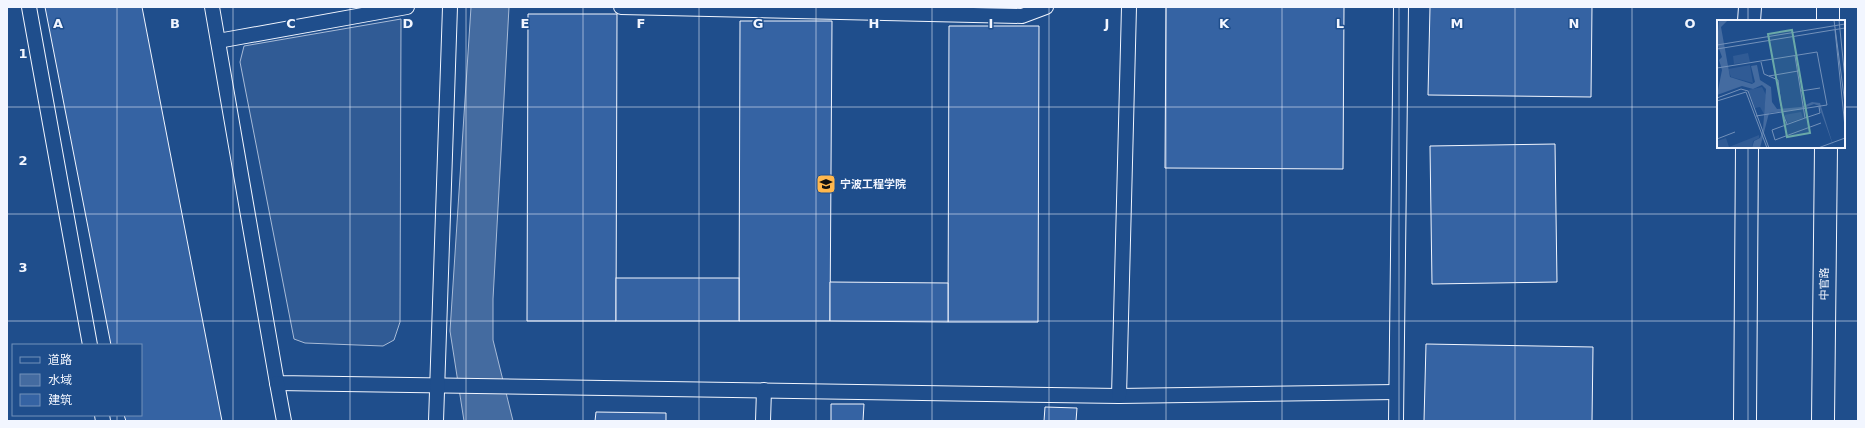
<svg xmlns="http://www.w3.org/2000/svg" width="1865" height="428" font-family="'DejaVu Sans','Noto Sans SC',sans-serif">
	<rect width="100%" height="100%" fill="#1f4e8c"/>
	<!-- built -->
	<path fill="#305b95" stroke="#a8bbd7" d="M401,19L400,322L394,340L383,346L305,343L294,339L240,62L244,46Z"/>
	<!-- water -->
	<path fill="#446ba0" stroke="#a8bbd7" d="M471,7H509L493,299V340L513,421H464L450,331Z"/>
	<!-- building -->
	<g fill="#3563a3" stroke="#f2f6ff">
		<path d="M45,7H142L222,421H126L124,415H141V345H111Z"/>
		<path d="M1166,7H1344L1343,169L1165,168Z"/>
		<path d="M1430,7H1592L1591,97L1428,95Z"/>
		<path d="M528,14H617L616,321H527Z"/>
		<path d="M740,21H832L830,321H739Z"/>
		<path d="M949,26H1039L1038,322H948Z"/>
		<path d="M1555,144L1557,282L1432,284L1430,146Z"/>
		<rect x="616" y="278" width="123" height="43"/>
		<path d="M830,282L948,283V322L830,321Z"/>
		<path d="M1426,344L1593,347L1592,421H1424Z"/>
		<path d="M831,404H864L863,421H831Z"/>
		<path d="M1045,407L1077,408L1076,421H1044Z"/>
		<path d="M596,412L666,413V421H595Z"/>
	</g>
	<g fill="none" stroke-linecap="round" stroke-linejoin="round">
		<!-- lane casing -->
		<g stroke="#f2f6ff" stroke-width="16">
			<g id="lane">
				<path d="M29,7L90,345"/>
				<path d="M212,7L277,383L1119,396L1396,392"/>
				<path d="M621,7L1022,16L1046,7"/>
				<path d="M218,41L407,7"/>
				<path d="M277,383L284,421"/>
				<path d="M1119,396L1129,7"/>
				<path d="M102,415L103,421"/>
				<path d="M436,421L450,7"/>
				<path d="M763,421L764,390"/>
				<path d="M1396,421L1401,7"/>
			</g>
		</g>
		<!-- primary casing -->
		<g stroke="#f2f6ff" stroke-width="24">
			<g id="primary">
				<path d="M1749,21L1750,7"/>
				<path d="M1828,21V7"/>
				<path d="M1745,421L1747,147"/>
				<path d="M1823,421L1826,147"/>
			</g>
		</g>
		<!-- lane -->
		<use href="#lane" stroke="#1f4e8c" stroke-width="14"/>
		<!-- primary -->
		<use href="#primary" stroke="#1f4e8c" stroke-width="22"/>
	</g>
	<!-- grid -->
	<path fill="none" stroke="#f2f6ff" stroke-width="1" stroke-opacity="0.55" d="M117,7V345M233,7V421M350,7V421M466,7V421M583,7V421M699,7V421M816,7V421M932,7V421M1049,7V421M1166,7V421M1282,7V421M1399,7V421M1515,7V421M1632,7V421M1748,7V21M7,107H1718M1844,107H1858M1748,147V421M7,214H1858M7,321H1858M117,415V421"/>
	<!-- icons -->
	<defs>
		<g id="university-square" transform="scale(1)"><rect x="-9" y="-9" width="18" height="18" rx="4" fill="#ffb74d" stroke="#1f4e8c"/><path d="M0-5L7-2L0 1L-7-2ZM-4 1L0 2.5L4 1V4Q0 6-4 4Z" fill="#111"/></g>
	</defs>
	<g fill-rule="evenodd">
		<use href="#university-square" x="826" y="184"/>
	</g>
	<g text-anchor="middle" stroke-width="3" stroke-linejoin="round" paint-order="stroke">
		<!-- poi labels -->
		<g font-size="11" font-weight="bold" fill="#f2f6ff" stroke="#1f4e8c" text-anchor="start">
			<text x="840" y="188">宁波工程学院</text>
		</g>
		<!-- street labels -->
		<g font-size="11" fill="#f2f6ff" stroke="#1f4e8c">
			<text transform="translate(1824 284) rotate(-89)" y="4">中官路</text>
		</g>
	</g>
	<!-- overview -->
	<g transform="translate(1717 20)">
		<rect width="128" height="128" fill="#1f4e8c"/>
		<path d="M31,33L33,42L17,44L16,36ZM33,45L36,63L14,57L11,49ZM45,67L49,75L47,94L43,87L38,88L31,70ZM84,92L86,98L71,103L67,95ZM42,115V118L36,121L35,128L0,127V121L9,118L12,127Z" fill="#305b95"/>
		<path d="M2,0H11L4,7L13,57L35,64L38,62L34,46L40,45L43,60L54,67L55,82L60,89L84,87L95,82L103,83L117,128L102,86L97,84L84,89L52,93L43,128H35L37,121L43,118L46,109L49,69L45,65L36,69L25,66L0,75L5,50L2,40L5,37L0,23Z" fill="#446ba0"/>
		<path fill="none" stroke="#7391ba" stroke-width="1" d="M117,0L128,84M122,0L128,59M118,10L128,107M0,25L128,4M0,29L128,8M78,36L88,98L55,110L58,120L104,103M44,42L47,54L61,60L64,86M0,48L100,32L110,85L39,96M52,56L81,51M84,71L103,68M0,78L24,69L31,71L52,128M0,81L29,72L50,128M65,92L70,104M88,98L103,93L102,87M0,119L18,112M101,128L128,118"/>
		<path fill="#6aa9a8" fill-opacity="0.15" stroke="#6aa9a8" stroke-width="2" d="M75,10L93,113L70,117L51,14Z"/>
		<rect width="128" height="128" fill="none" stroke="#f2f6ff" stroke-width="2"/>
	</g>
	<g font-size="13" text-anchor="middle" font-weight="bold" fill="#f2f6ff" stroke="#1f4e8c" stroke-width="3" stroke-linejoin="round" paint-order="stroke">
		<text x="58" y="28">A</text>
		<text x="175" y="28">B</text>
		<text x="291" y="28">C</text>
		<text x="408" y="28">D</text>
		<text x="525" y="28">E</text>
		<text x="641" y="28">F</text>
		<text x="758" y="28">G</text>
		<text x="874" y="28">H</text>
		<text x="991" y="28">I</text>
		<text x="1107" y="28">J</text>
		<text x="1224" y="28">K</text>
		<text x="1340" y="28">L</text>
		<text x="1457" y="28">M</text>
		<text x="1574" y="28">N</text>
		<text x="1690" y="28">O</text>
		<text x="23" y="58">1</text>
		<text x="23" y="165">2</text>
		<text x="23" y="272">3</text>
	</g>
	<!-- border -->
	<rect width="1865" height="428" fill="none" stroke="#f2f6ff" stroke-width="16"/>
	<!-- legend -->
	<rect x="12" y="344" width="130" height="72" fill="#1f4e8c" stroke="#7391ba"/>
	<rect x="20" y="357" width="20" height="6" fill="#1f4e8c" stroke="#7391ba"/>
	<text x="48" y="364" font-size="12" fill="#f2f6ff">道路</text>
	<rect x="20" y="374" width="20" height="12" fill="#446ba0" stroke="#7391ba"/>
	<text x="48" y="384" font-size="12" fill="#f2f6ff">水域</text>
	<rect x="20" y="394" width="20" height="12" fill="#3563a3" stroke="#7391ba"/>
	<text x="48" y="404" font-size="12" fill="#f2f6ff">建筑</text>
</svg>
